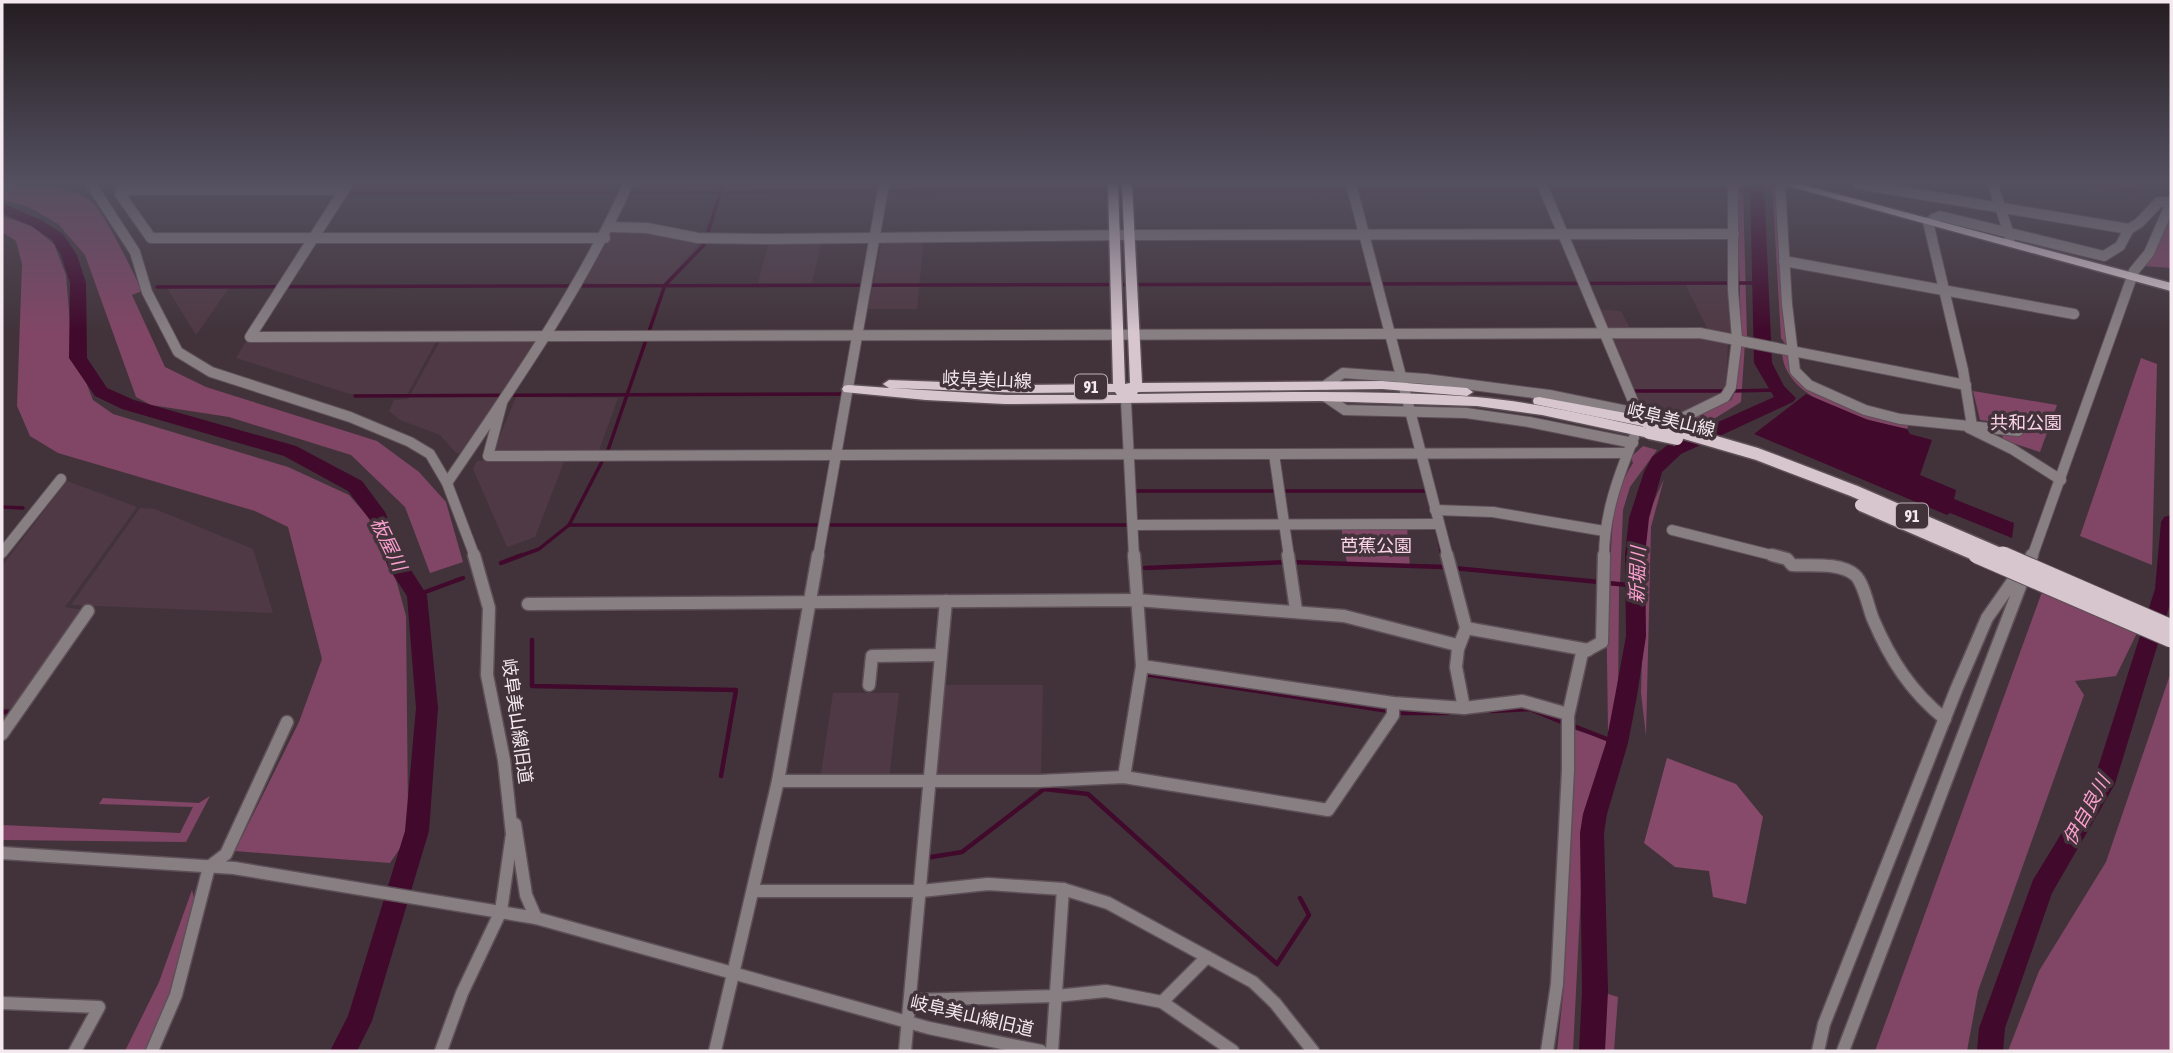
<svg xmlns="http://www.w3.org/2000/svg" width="2173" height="1053" font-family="'Asap Condensed','Noto Sans JP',sans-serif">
	<rect width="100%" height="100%" fill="#42333a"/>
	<!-- built -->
	<g fill="#4f3944">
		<path d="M682,184H763L761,191L679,192Z"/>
		<path d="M614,230L644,231L701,242L662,286L584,283Z"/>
		<path d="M822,240L812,283H758L769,241Z"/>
		<path d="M882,240H924L917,309H868Z"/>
		<path d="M1685,284L1730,285L1732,333L1728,341L1726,386L1718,395L1679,416L1639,404L1597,309L1621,311L1634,336L1708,330Z"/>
		<path d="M167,288H229L196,335Z"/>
		<path d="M441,339H535L537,341L462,454L456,453L440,435L400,420L389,411L394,400L408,399Z"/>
		<path d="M247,340H437L407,395L350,394L236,358Z"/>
		<path d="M516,397L618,398L598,453L567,454L535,537L507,547L473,469L477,461L490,460Z"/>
		<path d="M67,481L137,507L65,607L84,610L14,709L2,708V566Z"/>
		<path d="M140,508L155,509L253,549L273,613L71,605Z"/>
		<path d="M944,685H1043L1041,777H936Z"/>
		<path d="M833,693H899L889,779L820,780Z"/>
	</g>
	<!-- green -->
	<g fill="#814666">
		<path d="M2,184C25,184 72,186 91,201C105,213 133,272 142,291L132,295L165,367L206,387L377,441L419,472L446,502L463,562L430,573L405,507L351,455L229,417L151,405L136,397L85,255L58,224L27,206L2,200Z"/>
		<path d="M1737,184H1743L1747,339L1741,335Z"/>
		<path d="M1772,186L1777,188L1786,345L1781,338Z"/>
		<path d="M2171,211V268L2143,266Z"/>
		<path d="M2,216L32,226L54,244L66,275L72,347L93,400L113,414L288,467L349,495L370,519L397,583L406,616L408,812L405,841L390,863L235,851L299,722L322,659L288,527L255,511L58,453L30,436L17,406L22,264L16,241L2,232Z"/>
		<path d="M1741,343H1745L1741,402L1701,427L1688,423L1693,417L1731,400L1734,394Z"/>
		<path d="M1782,351L1788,353L1797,378L1909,424L1907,429C1867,420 1783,402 1782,351Z"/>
		<path d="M2141,358L2157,364L2152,565L2080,536Z"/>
		<path d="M1973,391L2057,405L2040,452L2003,440L2001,423L1980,420Z"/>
		<path d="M1643,446L1657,450L1630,487L1623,510L1620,583L1610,581C1612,538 1609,500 1633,463L1631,457Z"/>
		<path d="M1664,479L1651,527L1646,736L1641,693L1646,519Z"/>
		<path d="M1341,525L1407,527L1410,567L1347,564Z"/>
		<path d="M1606,584L1619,586L1618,705L1614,729L1608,731Z"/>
		<path d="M2042,592L2137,633L2116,676L2075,681L2084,695L1978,991L1967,1051H1875Z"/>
		<path d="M2171,672V1051H2008L2039,971L2106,862Z"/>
		<path d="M1575,730L1606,739L1608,748L1585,811L1573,1051H1557L1564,986Z"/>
		<path d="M210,796L186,842L2,840V825L180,833L193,807L99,804L103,798L199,803Z"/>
		<path d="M192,890L196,906L169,994L145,1051H125L159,982Z"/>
		<path d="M1605,993L1618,997L1614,1051H1602Z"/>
	</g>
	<!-- forest -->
	<path fill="#874a6b" d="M1667,758L1736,784L1763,817L1746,904L1713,897L1709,871L1675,867L1644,843Z"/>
	<!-- water -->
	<path fill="#41092c" d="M1806,394L1868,420L1907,429L1910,434L1932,440L1920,475L1956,490L1954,499L2014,523L2012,538L1950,513L1947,515L1754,434Z"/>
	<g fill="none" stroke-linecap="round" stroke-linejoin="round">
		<!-- stream-far1 -->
		<g stroke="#41092c" stroke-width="3.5">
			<path d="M2085,184L2135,192"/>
			<path d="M347,193L1757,190"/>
			<path d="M157,287L1760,283"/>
			<path d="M1631,391H1725"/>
			<path d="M1733,391L1777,390"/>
			<path d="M355,396L842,394"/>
			<path d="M1133,494L1134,491H1428"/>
			<path d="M2,507L23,508"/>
			<path d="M569,525H1129"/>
			<path d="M1438,535L1442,555"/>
			<path d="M517,557L539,549L569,525L608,450L665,285L704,245L723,184"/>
		</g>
		<!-- stream -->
		<g stroke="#41092c" stroke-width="4.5">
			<path d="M501,563L522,555"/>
			<path d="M1145,568L1290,562L1444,567"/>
			<path d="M1454,568L1599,582"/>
			<path d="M1607,583L1629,585"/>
			<path d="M417,595L463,578"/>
			<path d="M532,640V686L736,690L721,776"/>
			<path d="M1144,674L1389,711"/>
			<path d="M1491,711L1530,709L1564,723"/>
			<path d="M2,712H8"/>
			<path d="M1396,713H1448"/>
			<path d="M1571,725L1617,743"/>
			<path d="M925,858L962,852L1044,789L1088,794L1277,964L1309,915L1300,898"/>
		</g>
		<!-- river -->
		<g fill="#41092c" fill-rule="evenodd">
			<path d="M1750,184H1764L1772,363L1784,386L1796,398L1793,402L1681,454L1662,472L1649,518L1645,555L1646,636L1637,696L1628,743L1607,814L1604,833L1608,991L1605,1051H1579L1582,991L1580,833L1583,814L1606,743L1615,696L1626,636L1625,555L1629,518L1644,472L1652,457L1669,444L1774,397L1754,363Z"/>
			<path d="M2,203L41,220L63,234L77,255L86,283L87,358L107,388L134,400L296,446L362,481L385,512L407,564L427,595L438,708L429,831L372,1021L357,1051H330L348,1016L405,831L416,708L407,596L388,567L370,520L348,491L284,456L122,409L95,396L69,358L70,283L61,255L52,240L31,226L2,213Z"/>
			<path d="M2171,515V601L2115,784L2052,893L2005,1028L2003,1051H1977L1979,1028L2033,880L2094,780L2155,589L2161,522L2164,517Z"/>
		</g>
		<!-- minor-far1 casing -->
		<g stroke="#5e5057" stroke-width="12">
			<g id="minor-far1">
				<path d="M91,184L135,252L147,292L178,352L211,372L350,417L410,442L430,454L447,483L475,557"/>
				<path d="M127,184L121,190H344"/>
				<path d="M348,184L250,337L1700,333L1966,385"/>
				<path d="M1351,184L1448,557"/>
				<path d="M1542,184L1638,413"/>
				<path d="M1780,184L1787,304L1795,371L1809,385L1865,410L1900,419L2018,431"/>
				<path d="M1858,184L2129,229L2139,223L2159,202H2171"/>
				<path d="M1993,184L2010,238"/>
				<path d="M121,190L120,194L151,238H605"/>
				<path d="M1933,219L1940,216L2104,256L2120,246L2129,229"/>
				<path d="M1928,222L1963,370L1972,426"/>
				<path d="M610,227L647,228L698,238L771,239L1130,235L1734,234"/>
				<path d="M1784,261L2074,314"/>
				<path d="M1326,385L1343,373L1426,379L1549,395L1671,420H1678L1725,397L1731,387L1737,339L1733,290V184"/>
				<path d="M1326,397L1345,410L1466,413L1529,422L1633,443"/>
				<path d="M1126,401L1134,557"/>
				<path d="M502,403L488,456L1626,453"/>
				<path d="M1969,428L2012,449L2061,480"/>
				<path d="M1274,454L1289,557"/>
				<path d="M447,483C513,386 580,291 628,184"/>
				<path d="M1435,510L1493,512L1604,531"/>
				<path d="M1133,525L1438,524"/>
				<path d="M1672,530L1779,557"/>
				<path d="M2,553L61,479"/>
				<path d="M818,557L884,184"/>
				<path d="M1604,557C1604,514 1618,477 1634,437"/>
				<path d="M2032,557L2134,271L2149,253L2171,203"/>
			</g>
		</g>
		<!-- minor casing -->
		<g stroke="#5e5057" stroke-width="15">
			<g id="minor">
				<path d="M1288,555L1296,610"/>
				<path d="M1772,555L1787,559L1792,565C1810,566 1840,562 1855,575C1864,583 1868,607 1873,619C1890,659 1911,692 1945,719"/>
				<path d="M528,604L1136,600L1344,616L1457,645"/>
				<path d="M1466,628L1588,650"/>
				<path d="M1142,666L1393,703L1464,708L1456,667L1458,649L1466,628L1447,555"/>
				<path d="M869,685L872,656L940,655"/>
				<path d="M1464,708L1522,701L1568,714"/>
				<path d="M2,734L88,611"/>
				<path d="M1124,777L1142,666L1134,555"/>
				<path d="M778,781H1040L1124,777L1328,810L1393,715V703"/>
				<path d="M515,824L526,895L536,918"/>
				<path d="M2,853L234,868L536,918L929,1028L1041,1051"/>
				<path d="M753,891H921L988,884L1063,889L1108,903L1253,982L1275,1003L1313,1051"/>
				<path d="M911,1000L1056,996L1106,991L1162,1002L1233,1051"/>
				<path d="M1162,1002L1207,957"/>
				<path d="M2,1003L99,1007L75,1051"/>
				<path d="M152,1051L176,995L209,867L226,854L287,722"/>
				<path d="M441,1051L462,993L501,911L512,834L504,760L487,675L489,608L474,555"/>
				<path d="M715,1051L778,781L818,555"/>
				<path d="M905,1051L946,601"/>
				<path d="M1052,1051L1063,889"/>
				<path d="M1547,1051L1557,984L1568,770V716L1582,653L1602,642L1604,555"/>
				<path d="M1818,1051L1824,1024L1956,690L1987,618L2015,578"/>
				<path d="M1843,1051L2032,555"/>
			</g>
		</g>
		<!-- major casing -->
		<g stroke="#5e5057" stroke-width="3">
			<g id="major">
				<path d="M1108,184H1118L1125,384L1130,383L1122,184H1132L1142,383L1382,381L1467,388L1473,392L1467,396L1382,389L1138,392L1137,394C1250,393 1363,389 1476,397C1535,402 1592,416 1649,428L1656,433L1649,438L1542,415L1477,406L1320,401L1005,404L926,400L844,392L842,389L844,386L848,385L889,388L883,384L889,380L1027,385L1113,384ZM891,388L1027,393L1115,392L1117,395H1005Z"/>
				<path d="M1781,184H1799L2171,283V291Z"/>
				<path d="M1539,397L1647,417L1653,422L1647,427L1534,404L1533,401L1534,398Z"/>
			</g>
		</g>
		<!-- minor-far1 -->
		<use href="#minor-far1" stroke="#887f83" stroke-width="10"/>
		<!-- minor -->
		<use href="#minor" stroke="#887f83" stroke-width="12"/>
		<!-- major -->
		<use href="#major" fill="#d7c6ce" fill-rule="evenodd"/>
		<!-- major-bridge-far1 casing -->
		<g stroke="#5e5057" stroke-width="15" stroke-linecap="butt">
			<g id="major-bridge-far1">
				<path d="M1647,422L1757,454L1854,491L2007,557"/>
				<path d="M1649,433L1677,439"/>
				<path d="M1861,505L1981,557"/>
			</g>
		</g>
		<!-- major-bridge casing -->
		<g stroke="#5e5057" stroke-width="19" stroke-linecap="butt">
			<g id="major-bridge">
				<path d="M1977,555L2171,639"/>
				<path d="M2003,555L2171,628"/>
			</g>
		</g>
		<!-- major-bridge-far1 -->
		<use href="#major-bridge-far1" stroke="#d7c6ce" stroke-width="12"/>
		<!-- major-bridge -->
		<use href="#major-bridge" stroke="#d7c6ce" stroke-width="17"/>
	</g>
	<!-- sky -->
	<linearGradient id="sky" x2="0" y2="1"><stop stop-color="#241c20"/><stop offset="0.55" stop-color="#545060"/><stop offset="1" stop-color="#545060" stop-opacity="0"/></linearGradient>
	<rect width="2173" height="332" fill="url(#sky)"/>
	<g text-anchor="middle" stroke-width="7" stroke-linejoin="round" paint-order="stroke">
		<!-- shield labels -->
		<g fill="#42333a" stroke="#beb2b8" stroke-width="2">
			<rect x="1075" y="374.5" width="32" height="25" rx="5"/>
			<rect x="1896" y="503.5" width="32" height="25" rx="5"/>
		</g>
		<g font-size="16" font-weight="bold" fill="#f3e9ee">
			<text x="1091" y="393">91</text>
			<text x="1912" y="522">91</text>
		</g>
		<!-- street labels -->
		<g font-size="18" fill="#f3e9ee" stroke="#42333a">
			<text transform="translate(987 380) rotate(2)" y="6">岐阜美山線</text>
			<text transform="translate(1671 420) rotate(14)" y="6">岐阜美山線</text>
			<text transform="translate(517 721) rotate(82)" y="6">岐阜美山線旧道</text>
			<text transform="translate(972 1016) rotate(13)" y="6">岐阜美山線旧道</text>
		</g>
		<!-- park labels -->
		<g font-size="18" fill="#fbd4e7" stroke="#42333a">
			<text x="2026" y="429">共和公園</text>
			<text x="1376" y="552">芭蕉公園</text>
		</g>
		<!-- water labels -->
		<g font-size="19" font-style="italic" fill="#fb9fcf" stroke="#42333a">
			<text transform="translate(389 544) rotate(64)" y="7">板屋川</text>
			<text transform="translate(1637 575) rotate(-88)" y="7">新堀川</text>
			<text transform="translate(2086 810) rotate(-61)" y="7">伊自良川</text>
		</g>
	</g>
	<!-- border -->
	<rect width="2173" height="1053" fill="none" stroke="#f3e9ee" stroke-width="7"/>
</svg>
